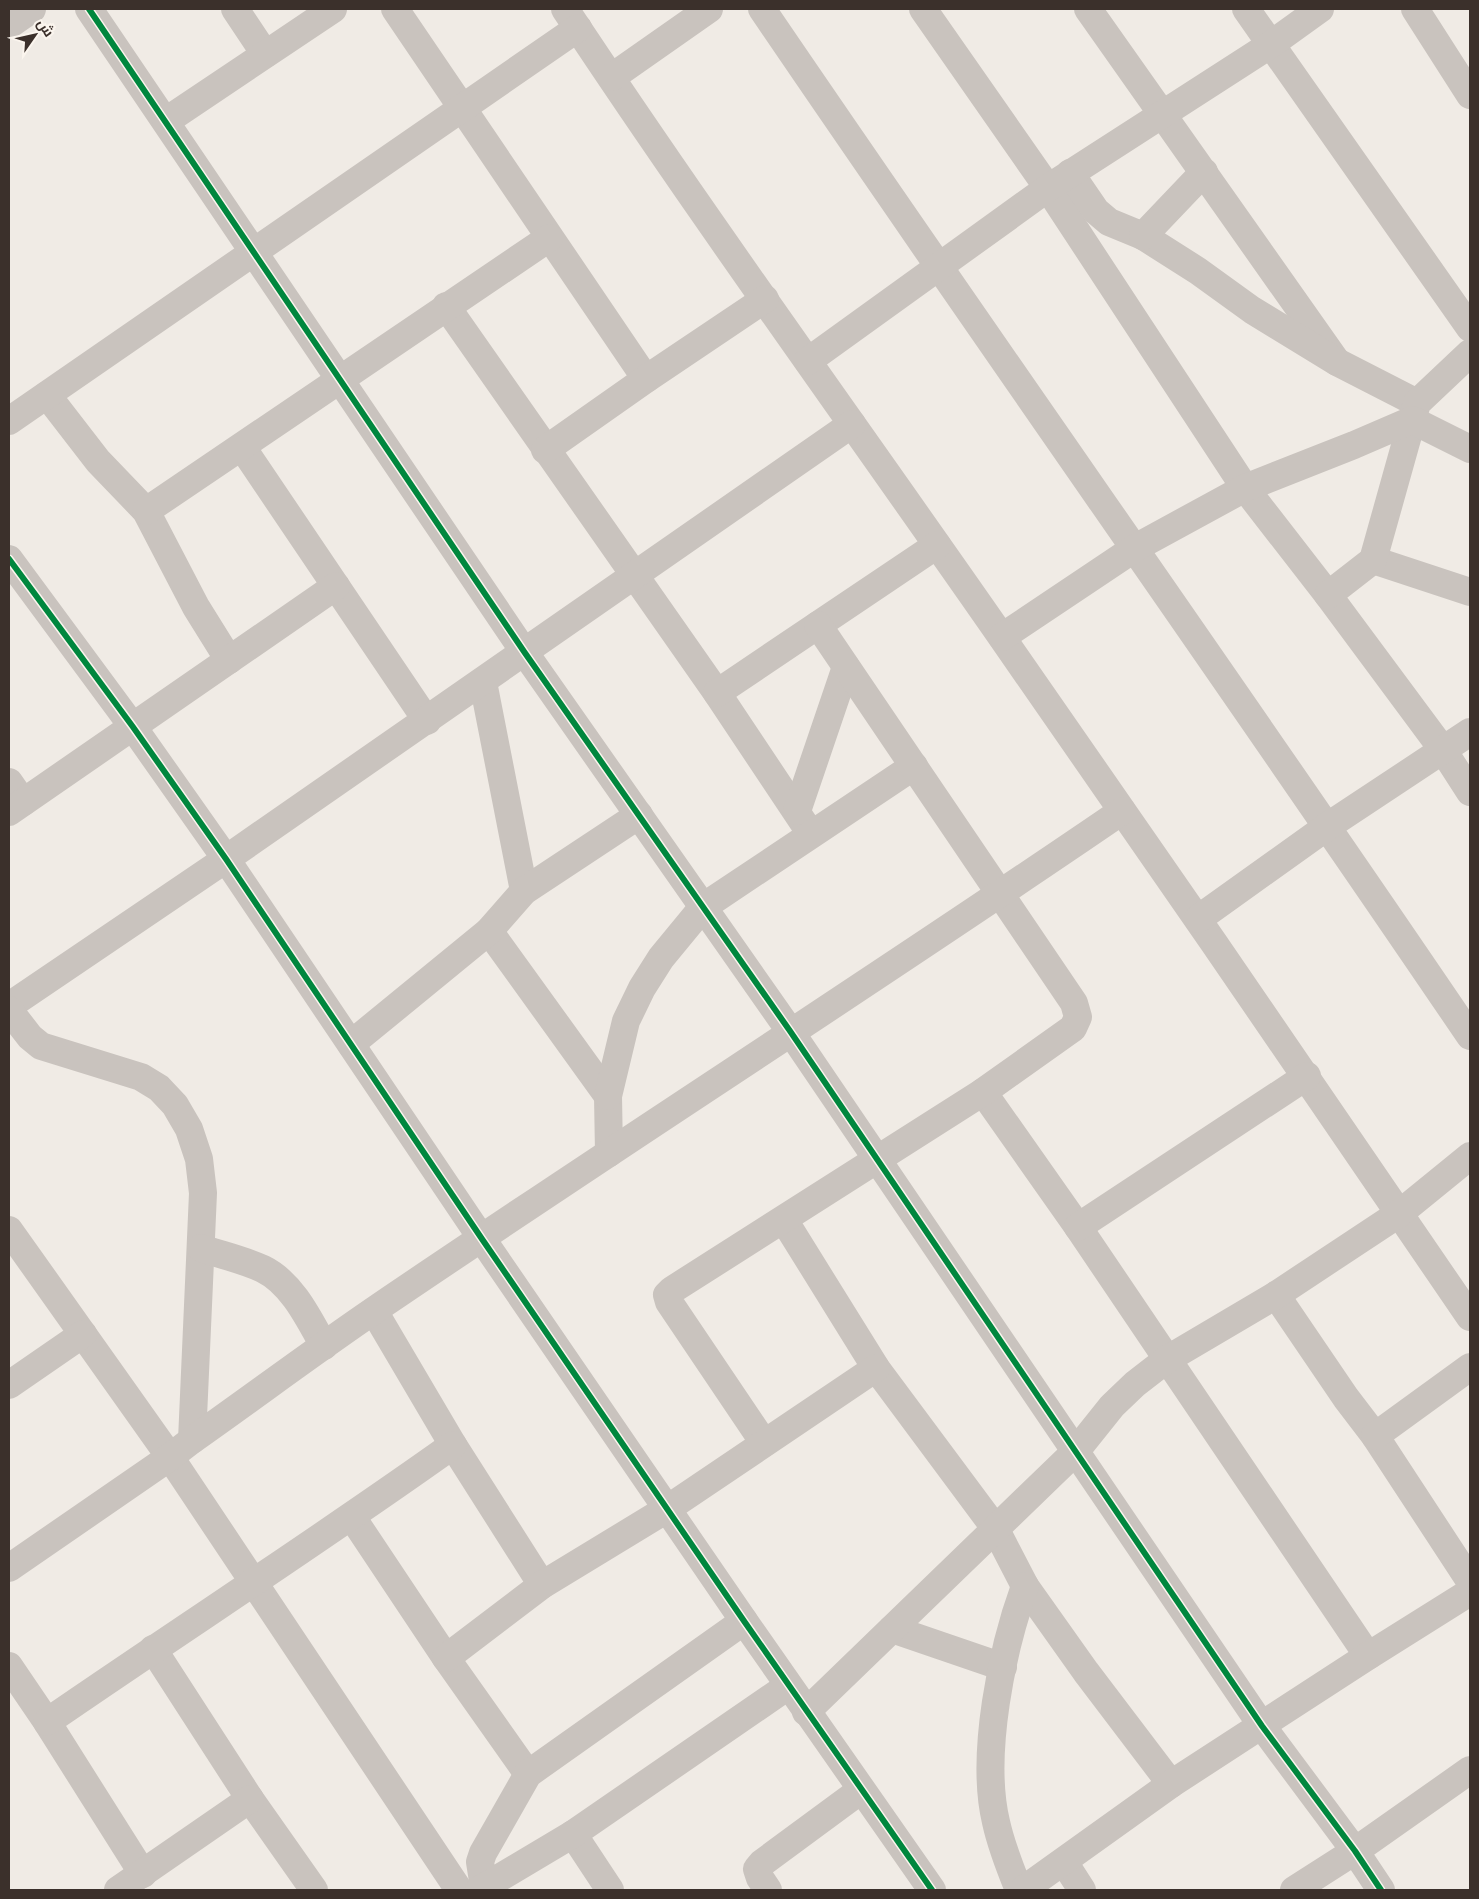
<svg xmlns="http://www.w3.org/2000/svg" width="1479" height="1899" font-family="Helvetica,Cairo,sans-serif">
	<rect width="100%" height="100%" fill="#f0ebe5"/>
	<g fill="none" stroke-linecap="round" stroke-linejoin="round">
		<!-- minor -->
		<g stroke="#c9c3be" stroke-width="28">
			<path d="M89,9L525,653L790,1031L1262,1726L1355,1851L1381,1890"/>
			<path d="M235,9L265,54"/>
			<path d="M395,9L646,379"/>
			<path d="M565,9C706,222 857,429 1003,639C1160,864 1316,1090 1470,1317"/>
			<path d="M762,9C996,353 1237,692 1470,1036"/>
			<path d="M923,9L1048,188L1245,488L1328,595L1443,750L1470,792"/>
			<path d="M1088,9L1337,362"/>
			<path d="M1246,9L1470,328"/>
			<path d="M1415,9L1470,95"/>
			<path d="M9,25L32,9"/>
			<path d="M612,77L709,9"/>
			<path d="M166,121L333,9"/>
			<path d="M1070,173L1096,211L1109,222L1143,236L1198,271L1252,310L1337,362L1417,403"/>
			<path d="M1143,236L1204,172"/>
			<path d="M446,306L717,693L811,834"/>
			<path d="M808,361L1048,188L1270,45L1320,9"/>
			<path d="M47,395L98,461L146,511L196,607L229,660"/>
			<path d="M9,421L578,28"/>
			<path d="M242,447L427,721"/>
			<path d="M545,450L646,379L765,299"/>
			<path d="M146,511L549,238"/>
			<path d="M9,559L133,727L226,859L482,1239L744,1621L932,1890"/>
			<path d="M1373,560L1470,592"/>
			<path d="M1328,595L1373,560L1417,403L1470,353"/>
			<path d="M1002,637L1135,548L1245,488L1354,445L1412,420L1470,449"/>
			<path d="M483,682L524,891"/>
			<path d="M717,693L937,545"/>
			<path d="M9,782L23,802"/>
			<path d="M797,811L846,667"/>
			<path d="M9,812L336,586"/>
			<path d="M1198,919L1328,826L1470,732"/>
			<path d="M489,931L608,1096L609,1153"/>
			<path d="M9,1006L226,859L852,424"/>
			<path d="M9,1010L30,1037L41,1046L141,1077L159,1088L175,1105L189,1129L199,1159L203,1193L192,1440"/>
			<path d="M351,1044L489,931L524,891L639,815"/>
			<path d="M983,1092L1078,1227L1368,1656"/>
			<path d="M608,1096L626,1021L642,988L661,958L703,907L914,766"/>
			<path d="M784,1220L876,1368L995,1528L1025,1586L1086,1672L1171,1784"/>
			<path d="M1078,1227L1307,1076"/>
			<path d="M9,1230L170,1457L459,1890"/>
			<path d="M201,1248C221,1255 244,1260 263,1269C292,1283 309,1319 324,1346"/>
			<path d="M1276,1295L1346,1398L1375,1436L1470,1581"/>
			<path d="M374,1311L453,1445L542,1585"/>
			<path d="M9,1385L83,1334"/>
			<path d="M1375,1436L1470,1367"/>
			<path d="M764,1443L669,1302L667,1295L672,1290L983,1092L1073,1028L1078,1017L1074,1003L818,625"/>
			<path d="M352,1517L446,1658L528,1774"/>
			<path d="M9,1568L170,1457L192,1440C253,1397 313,1352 376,1309C623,1141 875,980 1122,811"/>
			<path d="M892,1629L1003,1667"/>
			<path d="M153,1649L250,1799L314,1890"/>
			<path d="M446,1658L542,1585L667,1509L876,1368"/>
			<path d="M9,1666L47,1722L143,1874"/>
			<path d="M806,1712L1076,1451L1112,1406L1135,1384L1166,1360L1276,1295L1400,1213L1470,1156"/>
			<path d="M47,1722C182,1629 320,1540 453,1445"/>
			<path d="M573,1834L610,1890"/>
			<path d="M1064,1862L1082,1890"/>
			<path d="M484,1887L480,1862L483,1853L528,1774L744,1621"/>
			<path d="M118,1890L250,1799"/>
			<path d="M479,1890L573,1834L788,1686"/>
			<path d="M768,1890L760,1878L757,1869L762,1863L861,1790"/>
			<path d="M1019,1890C1010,1868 1001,1845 996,1822C980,1755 1002,1649 1025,1586"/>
			<path d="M1023,1890L1171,1784L1368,1656L1470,1592"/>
			<path d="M1294,1890L1355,1851L1470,1770"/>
		</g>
		<!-- cycleway casing -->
		<g stroke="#fbf5ee" stroke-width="9">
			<g id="cycleway">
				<path d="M89,9L525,653L790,1031L1262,1726L1355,1851L1381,1890"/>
				<path d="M9,559L133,727L226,859L482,1239L744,1621L932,1890"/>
			</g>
		</g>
		<!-- cycleway -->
		<use href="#cycleway" stroke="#00873e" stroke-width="6"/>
	</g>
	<!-- border -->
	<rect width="1479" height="1899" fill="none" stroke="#3b302b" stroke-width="20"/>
	<!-- north arrow -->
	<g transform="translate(35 35) rotate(56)" stroke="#fbf5ee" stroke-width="4" paint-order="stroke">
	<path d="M0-4L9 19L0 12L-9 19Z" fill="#3b302b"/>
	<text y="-8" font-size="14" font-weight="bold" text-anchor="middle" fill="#3b302b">ش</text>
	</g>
</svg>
